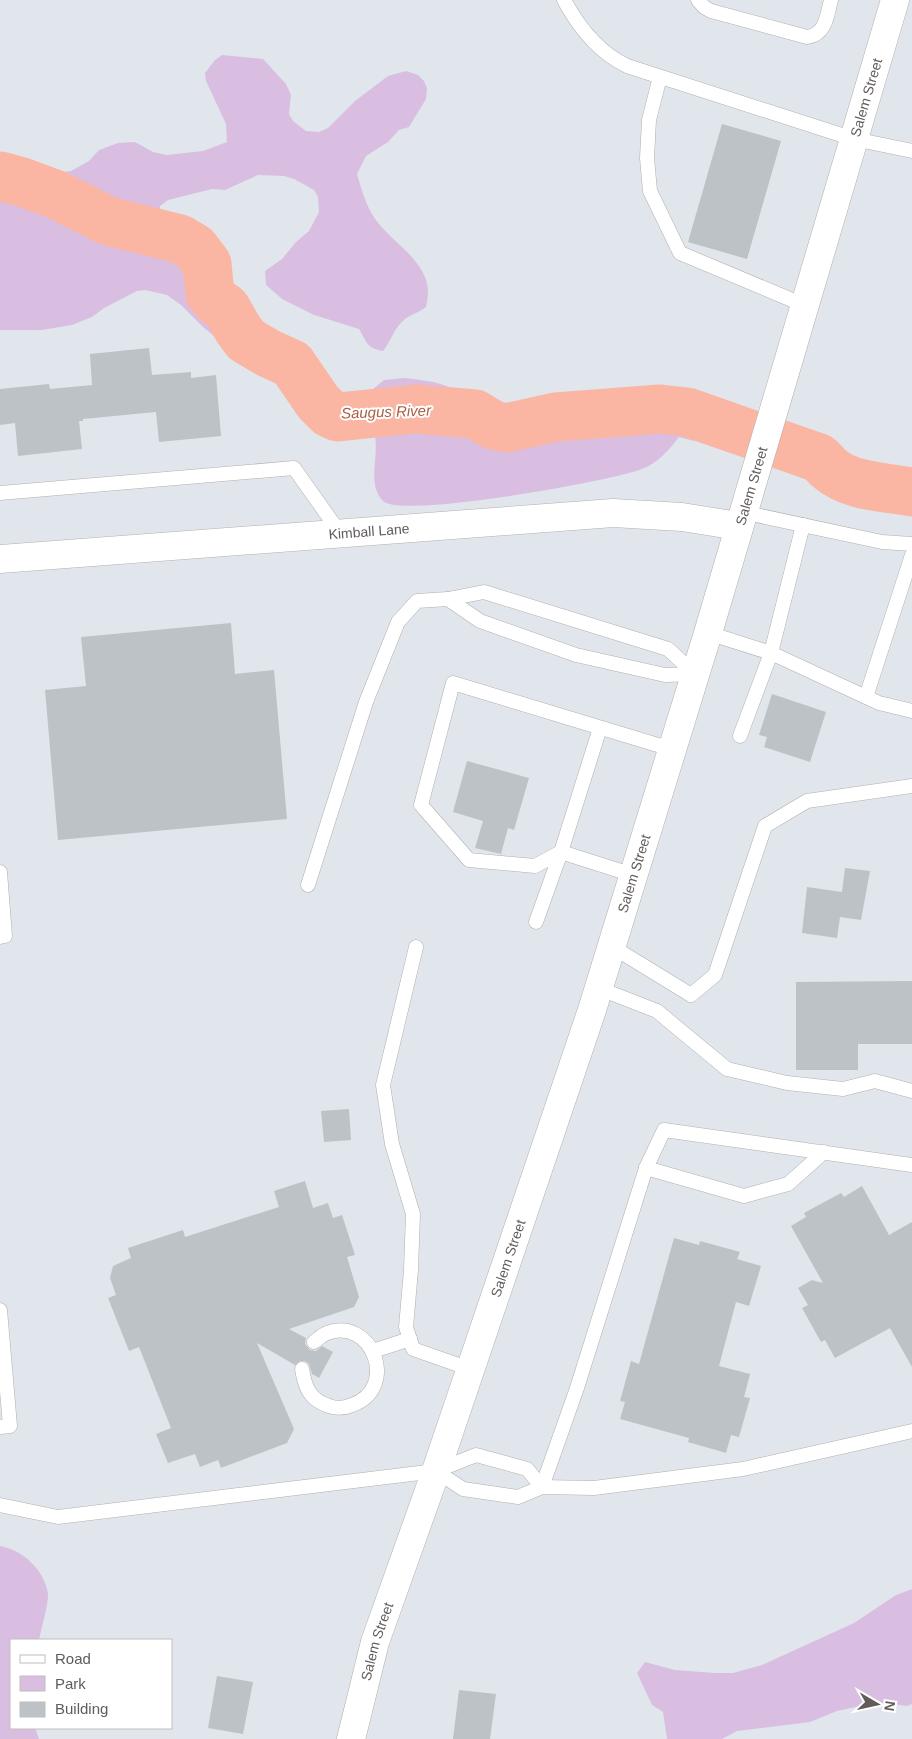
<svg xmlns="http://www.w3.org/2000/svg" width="912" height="1739" font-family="Helvetica,sans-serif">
	<rect width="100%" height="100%" fill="#e1e6ec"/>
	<!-- green -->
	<g fill="#dabee2">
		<path d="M222,55L263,59L286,84L291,95L289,114L293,121L306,131L319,132L328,128L355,101L388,76L406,71L418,75L424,81L427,88L426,99L409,127L399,130L388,142L366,156L357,174C362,191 367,210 379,224C395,244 427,262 428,291C428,296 427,302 426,307C420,312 412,314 405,319C393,329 392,340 383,351C366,348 367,342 359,329L314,315L282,299L266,285L265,271L282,259L296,242L309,231L319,212L318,197L314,190L305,185L294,179L284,176L258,175L225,190L212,189L168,200L160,206V220L173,232L211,256L224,267L229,279L244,330L232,342L220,341L203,327L181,305L167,295L145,290L137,291L104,308L92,317L72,325L42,330H0V161L35,167L48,168L64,172L71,171L89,161L99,150L118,143L135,142L153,152L167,155L203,151L227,142L226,124L206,81L205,73L215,60Z"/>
		<path d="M404,378C417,379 431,381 444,385C458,390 466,398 481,401L563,409L632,397L651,399L664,397L682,390L701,394L694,441L679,437C669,450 658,463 642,469C612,481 401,519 383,501C361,479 391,437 363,416L373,389L384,380Z"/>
		<path d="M0,1546C23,1550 44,1570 48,1593C49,1602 41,1630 39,1640H11V1728H35L39,1739H0Z"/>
		<path d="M912,1589V1704L907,1706L885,1703L860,1706L837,1711L810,1722L737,1731L722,1739H667L663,1712L652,1705L637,1673L645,1662L675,1670L715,1673H733L762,1665L854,1623L896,1595Z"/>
	</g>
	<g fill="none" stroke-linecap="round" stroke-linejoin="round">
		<!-- river -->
		<path stroke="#fab6a3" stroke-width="49" d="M0,176L22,182L57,195L108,221L180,239L195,248L207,264L210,294L217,302L226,308L238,329L246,340L268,353L292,364L318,402L329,413L338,417L416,409L475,414L493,425L506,428L556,417L660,409L687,412L819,458C823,461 826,466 830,469C851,487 886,487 912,492"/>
	</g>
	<!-- building -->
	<g fill="#bdc2c6">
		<path d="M722,124L781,141L747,259L688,242Z"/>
		<path d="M149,348L152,375L191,372V378L216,375L221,436L159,442L156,412L83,419V421H79L82,449L18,456L15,423L0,425V389L49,384L50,389L92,385L90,354Z"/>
		<path d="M231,623L235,674L274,670L287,819L58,840L45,690L86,686L81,637Z"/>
		<path d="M772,694L826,712L810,762L764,747L767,737L759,735Z"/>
		<path d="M467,761L529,778L514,830L508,828L501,854L475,848L483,821L453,812Z"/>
		<path d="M845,868L870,871L861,920L840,917L837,938L802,933L807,887L842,892Z"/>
		<path d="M912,981V1044H858V1070H796V982Z"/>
		<path d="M349,1109L351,1140L324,1142L321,1111Z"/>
		<path d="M305,1181L313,1208L328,1203L333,1218L342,1215L355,1255L347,1257L359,1297L354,1307L289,1329L306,1338L305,1344L310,1350L316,1351L322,1346L333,1352L319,1378L312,1374L309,1364L305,1361H300L295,1365L257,1343L294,1429L287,1443L221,1468L218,1460L200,1467L195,1454L168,1463L156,1434L171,1428L139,1347L129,1351L108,1298L116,1295L110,1278L113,1266L131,1258L128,1248L183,1230L185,1237L279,1207L274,1191Z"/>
		<path d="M862,1186L889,1235L912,1222V1367L890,1328L835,1358L825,1340L821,1342L802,1308L808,1305L798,1288L812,1280L823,1283L791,1226L806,1217L804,1213L841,1193L844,1197Z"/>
		<path d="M674,1238L699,1245L700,1241L740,1252L737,1259L761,1266L749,1306L736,1302L719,1366L750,1374L744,1397L750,1398L739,1437L731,1435L726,1453L688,1442L689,1438L620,1419L625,1402L620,1401L631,1361L639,1364Z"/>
		<path d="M217,1676L253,1682L243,1734L208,1728Z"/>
		<path d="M459,1690L496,1694L490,1739H453Z"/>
	</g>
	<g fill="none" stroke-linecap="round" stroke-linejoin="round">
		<!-- lane casing -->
		<g stroke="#b3afad" stroke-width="15">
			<g id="lane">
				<path d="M564,0C579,28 598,52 627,66L854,139L912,151"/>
				<path d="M698,0L704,7L711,11L807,37C826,35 827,15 831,0"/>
				<path d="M660,77L649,120L647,158L650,191L680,253L804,305"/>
				<path d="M0,493L294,468L340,533"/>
				<path d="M742,512L882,542L912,544"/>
				<path d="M448,599L480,621L576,655L665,675L695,674"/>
				<path d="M708,633L771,653L879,703L912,711"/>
				<path d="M866,697L912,555"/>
				<path d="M740,736L771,653L803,525"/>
				<path d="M0,872L5,936L0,937"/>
				<path d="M633,875L561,852L535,866L469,860L421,805L453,683L671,749"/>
				<path d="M308,885L366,702L398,622L417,601L448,599L484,592L668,649L695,674"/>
				<path d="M536,922L561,852L600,728"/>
				<path d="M611,946L691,995L715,975L765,826L807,801L912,786"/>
				<path d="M416,947L383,1085L392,1144L413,1214L411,1270L406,1327L413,1349L470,1369"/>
				<path d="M598,988L657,1011L727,1069L787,1083L843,1089L875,1081L912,1091"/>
				<path d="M646,1168L744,1196L788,1184L824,1152"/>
				<path d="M0,1310L10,1426L0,1427"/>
				<path d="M373,1351L410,1339"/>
				<path d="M302,1369C305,1388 310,1400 329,1406C337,1409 345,1408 352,1405C400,1388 372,1316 327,1333C322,1335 318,1339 314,1342"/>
				<path d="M436,1471L463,1489L518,1497L542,1487L594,1488L743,1469L912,1431"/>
				<path d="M542,1487L577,1388L646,1168L664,1130L912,1165"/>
				<path d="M0,1505L58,1517L436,1471L476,1455L527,1469L542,1487"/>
			</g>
		</g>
		<!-- street casing -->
		<g stroke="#b3afad" stroke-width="29">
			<g id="street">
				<path id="s1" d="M0,559L613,513L682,517L738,526"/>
			</g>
		</g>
		<!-- secondary casing -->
		<g stroke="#b4afac" stroke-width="29">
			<g id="secondary">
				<path id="s2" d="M351,1739L375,1642L436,1471L592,1010L708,633L895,0"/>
			</g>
		</g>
		<!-- lane -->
		<use href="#lane" stroke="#fff" stroke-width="14"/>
		<!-- street -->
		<use href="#street" stroke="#fff" stroke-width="28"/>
		<!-- secondary -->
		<use href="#secondary" stroke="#fff" stroke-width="28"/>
	</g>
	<g text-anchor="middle" stroke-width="4" stroke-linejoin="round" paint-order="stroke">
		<!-- street labels -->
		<g font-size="14" fill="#615c59" stroke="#fff">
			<text dy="5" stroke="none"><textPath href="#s2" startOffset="1721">Salem Street</textPath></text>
			<text dy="5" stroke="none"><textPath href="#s2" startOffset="1316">Salem Street</textPath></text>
			<text dy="5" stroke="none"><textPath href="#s1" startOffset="370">Kimball Lane</textPath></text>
			<text dy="5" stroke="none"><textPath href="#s2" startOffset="911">Salem Street</textPath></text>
			<text dy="5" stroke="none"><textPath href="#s2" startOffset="506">Salem Street</textPath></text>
			<text dy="5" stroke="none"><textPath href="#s2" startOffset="101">Salem Street</textPath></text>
		</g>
		<!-- water labels -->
		<g font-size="15" font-style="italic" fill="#aa6042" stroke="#fff">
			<text transform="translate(386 412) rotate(-2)" y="5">Saugus River</text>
		</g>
	</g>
	<!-- legend -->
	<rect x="10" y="1639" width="162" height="90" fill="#ffffff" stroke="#c0bebd"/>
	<rect x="20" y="1655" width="25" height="8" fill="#ffffff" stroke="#c0bebd"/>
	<text x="55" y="1664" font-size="15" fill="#615c59">Road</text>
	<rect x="20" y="1676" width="25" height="15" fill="#dabee2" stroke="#c0bebd"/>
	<text x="55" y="1689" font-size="15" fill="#615c59">Park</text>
	<rect x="20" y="1702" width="25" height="15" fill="#bdc2c6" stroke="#c0bebd"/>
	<text x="55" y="1714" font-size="15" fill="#615c59">Building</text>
	<!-- north arrow -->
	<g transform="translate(877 1704) rotate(99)" stroke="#ffffff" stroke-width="4" paint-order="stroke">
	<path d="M0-4L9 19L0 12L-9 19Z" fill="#615c59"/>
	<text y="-8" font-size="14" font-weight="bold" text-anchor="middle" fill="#615c59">N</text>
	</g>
</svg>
